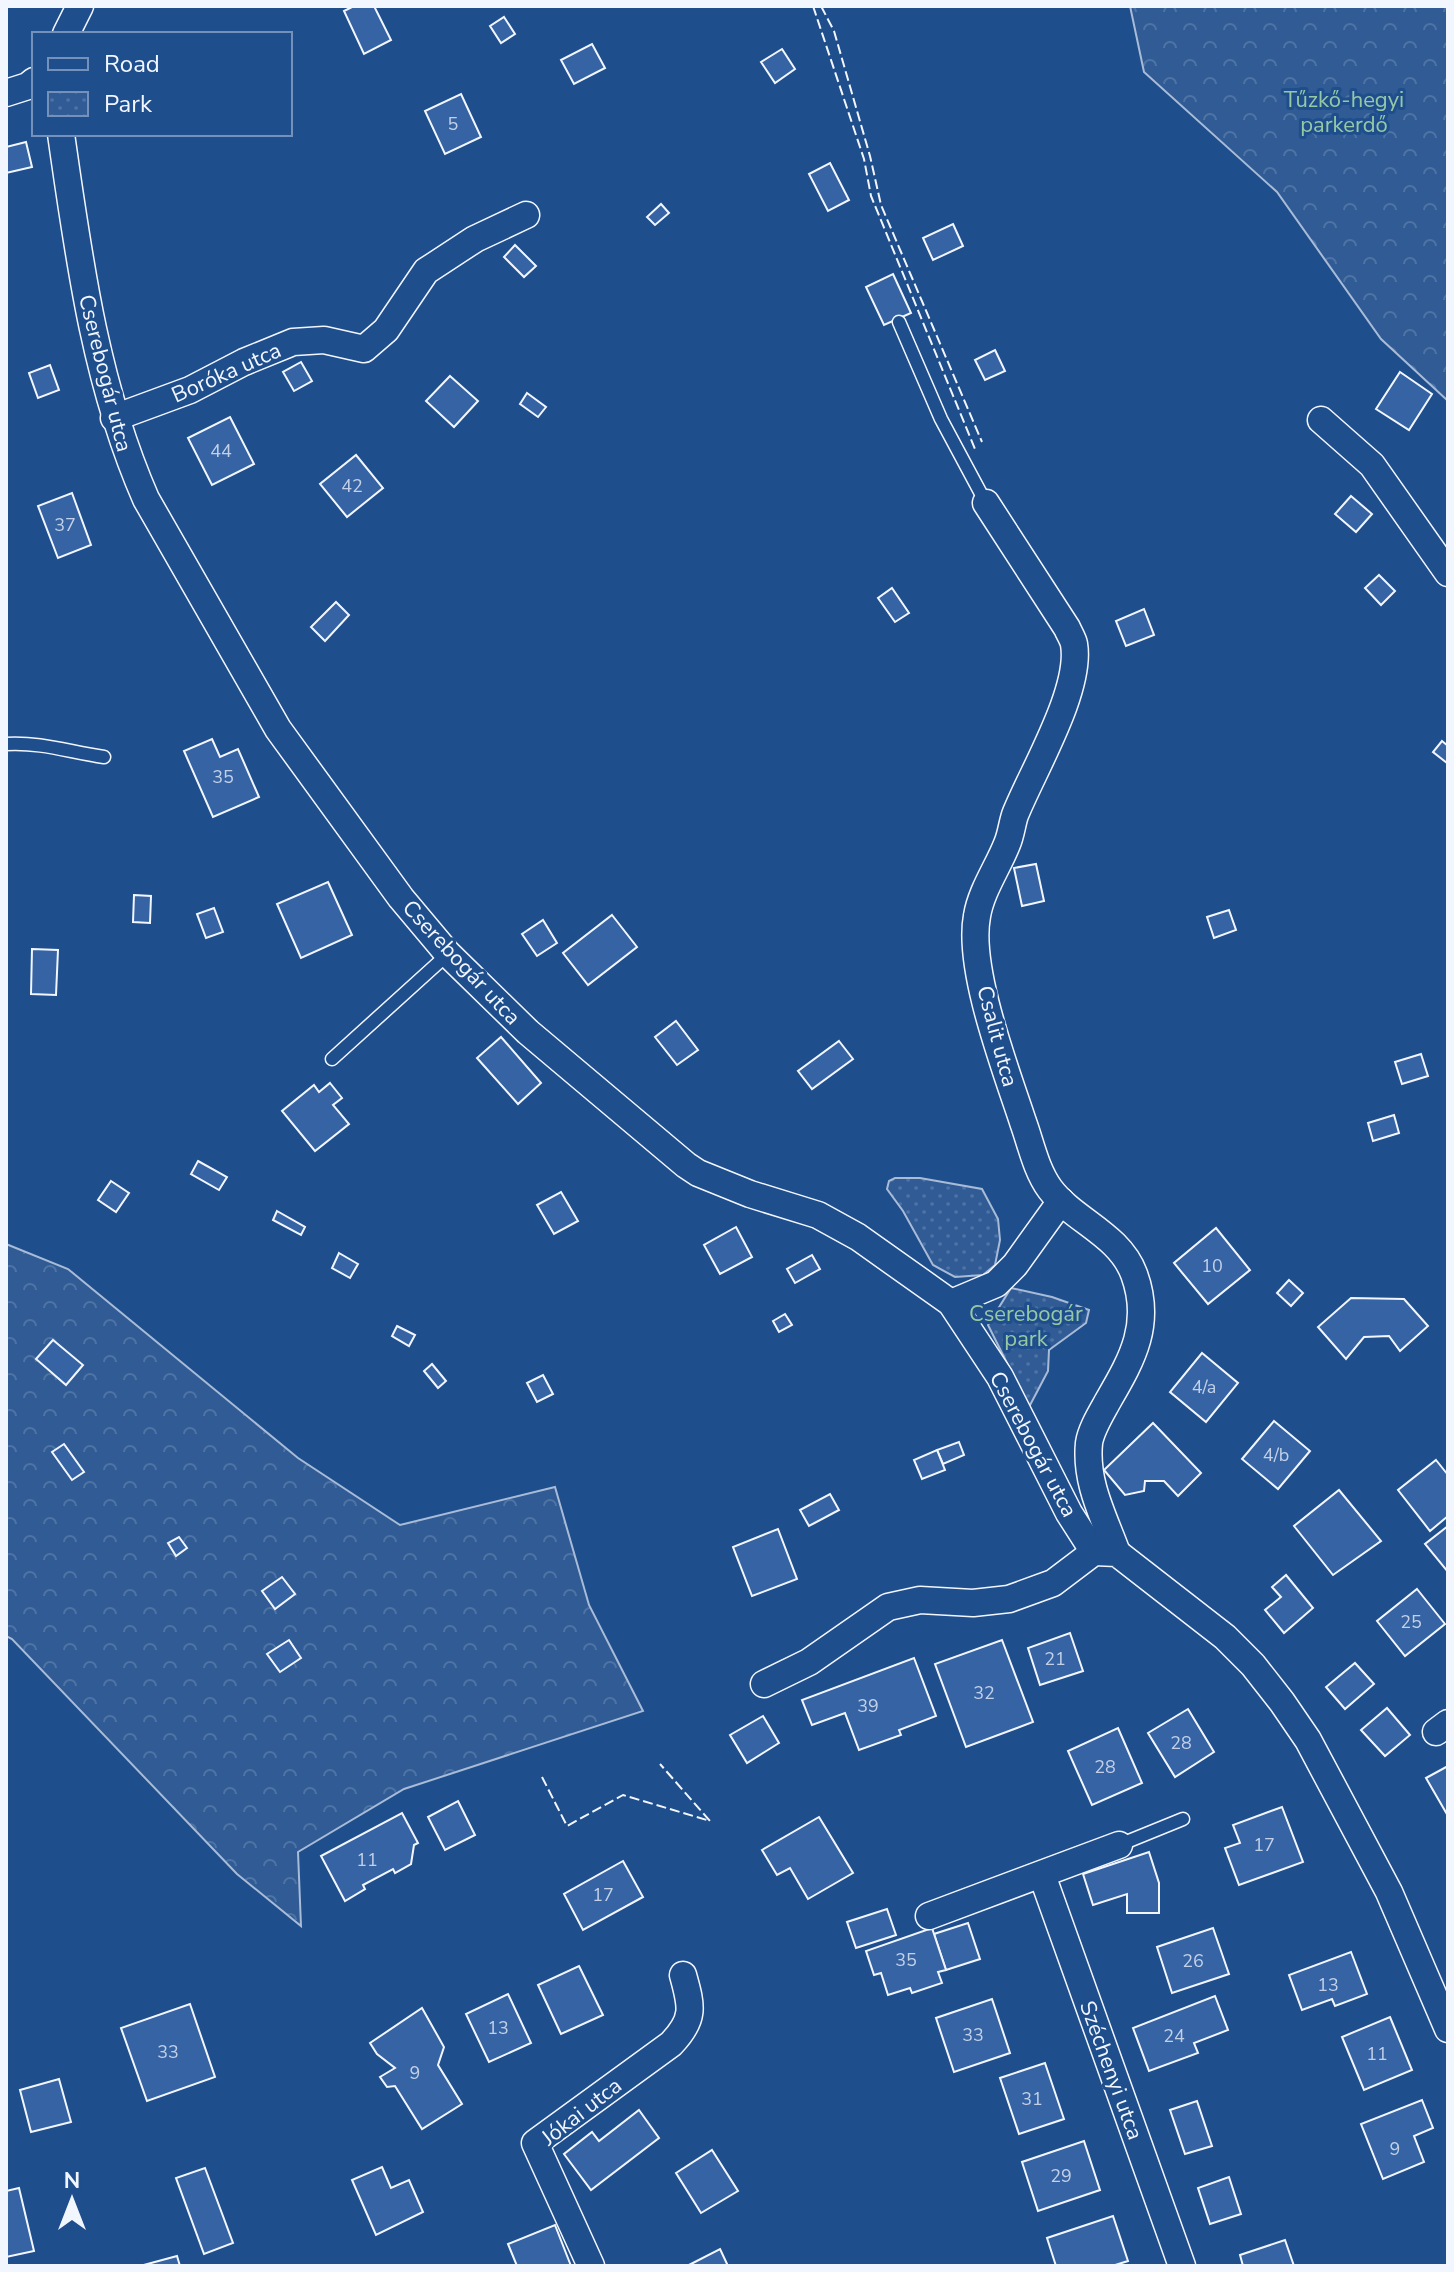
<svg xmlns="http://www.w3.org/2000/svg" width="1454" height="2272" font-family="'Nunito Sans',sans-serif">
	<defs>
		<pattern id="forest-crowns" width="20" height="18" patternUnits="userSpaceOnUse" patternTransform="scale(2)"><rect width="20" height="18" fill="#305b95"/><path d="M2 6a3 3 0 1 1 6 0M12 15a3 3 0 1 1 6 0" fill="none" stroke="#4e73a5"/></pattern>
		<pattern id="park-dots" width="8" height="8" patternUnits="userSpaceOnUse" patternTransform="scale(2)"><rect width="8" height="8" fill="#305b95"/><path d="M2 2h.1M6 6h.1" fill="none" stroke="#4e73a5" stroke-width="1.8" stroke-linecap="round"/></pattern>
	</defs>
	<rect width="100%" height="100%" fill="#1f4e8c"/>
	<!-- forest -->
	<g fill="url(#forest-crowns)" stroke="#a8bbd7" stroke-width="2">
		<path d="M1130,6H1448V401L1381,339L1277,192L1144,72Z"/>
		<path d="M6,1244L68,1269L298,1458L400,1525L555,1487L589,1605L643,1711L404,1789L298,1852L301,1926L237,1874L12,1639L6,1636Z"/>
	</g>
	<!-- park -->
	<g fill="url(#park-dots)" stroke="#a8bbd7" stroke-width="2">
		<path d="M895,1178H920L982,1189L998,1219L1000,1240L995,1265L983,1275L955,1277L933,1265L903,1211L887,1189L889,1181Z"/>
		<path d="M1011,1288L1052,1297L1089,1310L1086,1323L1049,1350L1048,1371L1029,1407L988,1325Z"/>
	</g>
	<!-- building -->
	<g fill="#3563a3" stroke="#f2f6ff" stroke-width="2">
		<path d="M354,6H374L391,40L364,54L344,11Z"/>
		<path d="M504,17L515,34L501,43L490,26Z"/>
		<path d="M592,44L605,68L574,84L561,60Z"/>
		<path d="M782,49L795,69L775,83L761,62Z"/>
		<path d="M461,94L481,137L445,154L425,111Z"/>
		<path d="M26,142L32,167L6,173V147Z"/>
		<path d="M830,163L849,200L828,211L809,174Z"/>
		<path d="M661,204L669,213L655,225L647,217Z"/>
		<path d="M953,224L963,246L933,260L923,238Z"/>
		<path d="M515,245L536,266L524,277L504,257Z"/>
		<path d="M893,274L911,313L884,325L866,287Z"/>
		<path d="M995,350L1005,371L985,380L975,360Z"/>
		<path d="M301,362L312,381L294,391L283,372Z"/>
		<path d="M50,365L59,390L38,398L29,373Z"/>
		<path d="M1400,372L1432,394L1409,430L1376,409Z"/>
		<path d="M450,376L478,401L454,427L426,401Z"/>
		<path d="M527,393L546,407L538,417L520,404Z"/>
		<path d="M230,417L254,464L212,485L188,438Z"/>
		<path d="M356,455L383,488L347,517L320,484Z"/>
		<path d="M72,493L91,545L58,558L38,506Z"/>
		<path d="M1351,496L1372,514L1356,532L1335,514Z"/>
		<path d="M1379,575L1395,591L1381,605L1365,588Z"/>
		<path d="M892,588L909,613L895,622L878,598Z"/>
		<path d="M336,602L349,615L325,641L311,627Z"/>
		<path d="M1144,609L1154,635L1126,646L1116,621Z"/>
		<path d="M212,739L220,757L238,749L259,797L213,817L184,751Z"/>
		<path d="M1442,741L1448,746L1447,763L1433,752Z"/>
		<path d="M1036,864L1044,901L1022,906L1014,868Z"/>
		<path d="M328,882L352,935L301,958L277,904Z"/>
		<path d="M134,895L151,896L150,923L133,922Z"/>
		<path d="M214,908L223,932L206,938L197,914Z"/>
		<path d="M1229,910L1236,930L1214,938L1207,917Z"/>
		<path d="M612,915L637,947L588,985L563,953Z"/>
		<path d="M543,920L557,943L537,956L522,934Z"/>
		<path d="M32,949L58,950L56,995L31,994Z"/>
		<path d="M676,1021L698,1050L677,1065L655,1037Z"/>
		<path d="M501,1037L541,1083L518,1104L477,1058Z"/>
		<path d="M839,1041L853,1059L812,1089L798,1071Z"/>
		<path d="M1421,1054L1428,1076L1402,1084L1395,1062Z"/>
		<path d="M330,1083L342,1098L333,1105L349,1124L315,1151L282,1111L314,1085L319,1092Z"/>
		<path d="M1394,1115L1399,1133L1373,1141L1368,1123Z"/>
		<path d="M198,1161L227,1177L219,1190L191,1174Z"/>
		<path d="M111,1181L129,1193L116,1212L98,1200Z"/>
		<path d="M561,1192L578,1221L554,1234L537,1205Z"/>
		<path d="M277,1211L305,1227L301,1235L273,1220Z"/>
		<path d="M736,1227L752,1257L720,1274L704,1245Z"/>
		<path d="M1216,1228L1250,1270L1208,1304L1174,1263Z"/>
		<path d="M339,1253L358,1264L350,1278L332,1268Z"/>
		<path d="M812,1255L820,1269L795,1283L787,1269Z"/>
		<path d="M1289,1280L1303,1293L1291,1306L1277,1293Z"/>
		<path d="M1351,1298L1404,1299L1428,1326L1400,1351L1389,1336L1364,1337L1346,1359L1318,1327Z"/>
		<path d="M785,1314L792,1325L779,1332L773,1321Z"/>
		<path d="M397,1326L415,1335L409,1346L392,1336Z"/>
		<path d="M53,1340L83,1365L66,1385L36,1359Z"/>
		<path d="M1202,1353L1238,1383L1206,1422L1170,1392Z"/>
		<path d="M432,1364L446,1381L438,1388L424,1371Z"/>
		<path d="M543,1375L553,1394L537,1402L527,1383Z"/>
		<path d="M1274,1421L1310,1451L1278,1489L1242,1459Z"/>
		<path d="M1153,1423L1201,1473L1178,1496L1164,1481H1145L1144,1491L1125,1495L1104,1470Z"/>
		<path d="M959,1442L964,1455L943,1464L937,1450Z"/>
		<path d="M64,1444L84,1472L72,1480L52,1452Z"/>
		<path d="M937,1450L945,1470L922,1479L914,1460Z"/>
		<path d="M1436,1460L1448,1475V1516L1430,1531L1398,1490Z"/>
		<path d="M1339,1490L1381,1541L1333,1575L1294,1526Z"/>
		<path d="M830,1494L839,1510L809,1526L800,1510Z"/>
		<path d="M1448,1526V1572L1425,1544Z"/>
		<path d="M778,1529L797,1579L752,1596L733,1547Z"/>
		<path d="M179,1537L187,1548L176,1556L168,1543Z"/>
		<path d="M1286,1575L1313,1608L1284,1633L1265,1610L1281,1597L1272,1587Z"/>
		<path d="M282,1577L295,1594L275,1609L262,1591Z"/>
		<path d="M1417,1589L1445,1624L1405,1656L1377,1621Z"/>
		<path d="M1070,1633L1083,1671L1040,1685L1028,1648Z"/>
		<path d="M289,1640L301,1658L280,1672L267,1654Z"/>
		<path d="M1002,1640L1033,1722L966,1747L935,1664Z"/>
		<path d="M914,1658L936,1716L899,1730L901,1735L859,1750L845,1713L812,1725L802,1700Z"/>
		<path d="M1355,1663L1374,1684L1345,1709L1326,1687Z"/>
		<path d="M1387,1708L1410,1735L1385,1756L1361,1730Z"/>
		<path d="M1188,1709L1214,1752L1175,1777L1148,1733Z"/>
		<path d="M763,1716L779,1743L747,1763L730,1735Z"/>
		<path d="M1118,1728L1142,1783L1092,1805L1068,1751Z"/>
		<path d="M1448,1766V1816L1426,1778Z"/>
		<path d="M458,1801L475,1835L445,1850L428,1817Z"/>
		<path d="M1282,1807L1303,1862L1239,1885L1225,1848L1240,1843L1233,1825Z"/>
		<path d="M402,1813L418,1843L414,1845L411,1864L395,1873L393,1869L363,1885L365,1889L345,1901L321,1856Z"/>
		<path d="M819,1817L853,1873L808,1899L790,1868L777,1875L762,1850Z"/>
		<path d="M1149,1852L1159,1883V1913H1127V1894L1093,1905L1083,1874Z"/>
		<path d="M623,1861L643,1897L583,1930L564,1894Z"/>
		<path d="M887,1909L896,1935L856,1948L847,1922Z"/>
		<path d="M968,1923L980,1959L946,1970L934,1934Z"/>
		<path d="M932,1928L946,1970L938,1972L942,1983L912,1993L910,1988L888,1995L881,1973L874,1975L866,1951Z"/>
		<path d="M1213,1928L1229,1974L1172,1993L1157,1947Z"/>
		<path d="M1351,1952L1367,1994L1335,2006L1332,1999L1302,2010L1289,1975Z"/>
		<path d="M579,1966L603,2015L561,2034L538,1985Z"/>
		<path d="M508,1994L531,2043L489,2062L466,2014Z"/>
		<path d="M1215,1996L1228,2030L1194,2043L1198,2053L1149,2071L1133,2028Z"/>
		<path d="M992,1999L1010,2053L954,2072L936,2018Z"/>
		<path d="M190,2004L215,2077L147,2101L121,2028Z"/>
		<path d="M422,2008L444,2047L438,2065L462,2104L422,2129L395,2086L387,2087L380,2077L395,2068L377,2054L370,2043Z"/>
		<path d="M1390,2017L1412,2070L1364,2090L1342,2037Z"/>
		<path d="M1045,2063L1064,2119L1019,2134L1000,2078Z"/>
		<path d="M59,2079L71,2122L31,2132L20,2090Z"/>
		<path d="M1422,2100L1433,2128L1414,2136L1424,2162L1383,2179L1361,2124Z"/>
		<path d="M1197,2101L1212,2146L1185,2154L1170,2110Z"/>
		<path d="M639,2110L659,2138L591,2190L564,2154L592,2132L599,2141Z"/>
		<path d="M1084,2141L1100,2190L1038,2211L1022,2162Z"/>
		<path d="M712,2150L738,2191L701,2213L676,2173Z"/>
		<path d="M382,2167L391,2188L409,2180L423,2212L376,2235L352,2180Z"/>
		<path d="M205,2168L233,2243L204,2254L176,2178Z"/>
		<path d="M1229,2177L1241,2214L1210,2224L1198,2188Z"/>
		<path d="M19,2188L34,2251L6,2257V2191Z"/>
		<path d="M1113,2216L1128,2261L1112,2266H1056L1047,2238Z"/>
		<path d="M555,2225L571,2266H517L508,2244Z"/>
		<path d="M1285,2240L1294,2266H1243L1240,2255Z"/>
		<path d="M720,2249L728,2266H687Z"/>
		<path d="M177,2256L180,2266H140Z"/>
	</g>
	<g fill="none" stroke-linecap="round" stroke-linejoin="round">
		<!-- lane casing -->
		<g stroke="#f2f6ff" stroke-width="15">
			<g id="lane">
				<path d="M899,322L941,419L986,503"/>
				<path d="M6,744C42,742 69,752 104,757"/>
				<path d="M332,1059L448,954"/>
				<path d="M1119,1845L1183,1819"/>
			</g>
		</g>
		<!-- street casing -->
		<g stroke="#f2f6ff" stroke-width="29">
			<g id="street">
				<path d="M66,34L80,6"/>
				<path d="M6,93L28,86L34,81"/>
				<path d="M61,134C79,259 95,383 146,499L278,729L401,898L448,954L528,1032L686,1165L698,1173L750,1194L818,1215L858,1237L951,1303L1000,1377L1069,1513L1094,1552"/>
				<path d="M114,418L190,390L244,362L293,342L324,340L364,349L386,330L426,271L475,239L526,215"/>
				<path d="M1321,420L1372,465L1448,573"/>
				<path d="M986,503L1067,628C1069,633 1073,639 1074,644C1082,690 1032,772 1015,815C1012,824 1011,835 1007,844C998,867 981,891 977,916C967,969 1006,1070 1023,1122C1031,1144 1036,1170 1050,1189C1074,1221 1119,1234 1134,1274C1152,1323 1133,1358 1109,1399C1102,1412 1091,1429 1089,1443C1085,1483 1104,1517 1117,1553"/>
				<path d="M951,1303L996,1284L1015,1265L1061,1201"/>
				<path d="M764,1684L809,1662L888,1607L920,1600L973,1603L1009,1599L1053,1583L1094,1552L1117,1553L1225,1637L1253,1665L1282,1702L1308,1740L1389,1892L1448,2029"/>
				<path d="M1436,1732L1448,1723"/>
				<path d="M1042,1875L1182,2266"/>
				<path d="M929,1916L1119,1845"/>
				<path d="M591,2266L535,2143L671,2044C695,2019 692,2007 683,1975"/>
			</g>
		</g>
		<!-- lane -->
		<use href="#lane" stroke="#1f4e8c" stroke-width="12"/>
		<!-- street -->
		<use href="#street" stroke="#1f4e8c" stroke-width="26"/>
		<!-- fence -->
		<g stroke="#f2f6ff" stroke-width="2" stroke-dasharray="10 4" stroke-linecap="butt">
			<path d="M813,6L864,159L871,196L975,449"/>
			<path d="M821,6L834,31L870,156L881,205L982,442"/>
			<path d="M542,1777L567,1826L623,1795L710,1821L660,1764"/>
		</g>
	</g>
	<g text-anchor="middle" stroke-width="6" stroke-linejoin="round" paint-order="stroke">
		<!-- number labels -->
		<g font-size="18" fill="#c3d1e8">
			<text x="453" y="130">5</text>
			<text x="221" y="457">44</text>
			<text x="352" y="492">42</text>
			<text x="65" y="531">37</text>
			<text x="223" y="783">35</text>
			<text x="1212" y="1272">10</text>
			<text x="1204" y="1393">4/a</text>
			<text x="1276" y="1461">4/b</text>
			<text x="1411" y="1628">25</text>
			<text x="1055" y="1665">21</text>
			<text x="984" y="1699">32</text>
			<text x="868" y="1712">39</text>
			<text x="1181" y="1749">28</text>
			<text x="1105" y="1773">28</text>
			<text x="1264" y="1851">17</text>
			<text x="367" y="1866">11</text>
			<text x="603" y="1901">17</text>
			<text x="906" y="1966">35</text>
			<text x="1193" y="1967">26</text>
			<text x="1328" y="1991">13</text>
			<text x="498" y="2034">13</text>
			<text x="973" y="2041">33</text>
			<text x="1174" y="2042">24</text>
			<text x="168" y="2058">33</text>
			<text x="1377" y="2060">11</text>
			<text x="415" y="2079">9</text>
			<text x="1032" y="2105">31</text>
			<text x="1395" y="2155">9</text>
			<text x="1061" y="2182">29</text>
		</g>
		<!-- park labels -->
		<g font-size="22" fill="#97c8a6" stroke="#1f4e8c">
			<text x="1344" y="107">Tűzkő-hegyi<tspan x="1344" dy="25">parkerdő</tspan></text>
			<text x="1026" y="1321">Cserebogár<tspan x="1026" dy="25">park</tspan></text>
		</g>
		<!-- street labels -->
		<g font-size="22" fill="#f2f6ff" stroke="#1f4e8c">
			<text transform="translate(226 372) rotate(-24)" y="8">Boróka utca</text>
			<text transform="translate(106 373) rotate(76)" y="8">Cserebogár utca</text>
			<text transform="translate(462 962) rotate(47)" y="8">Cserebogár utca</text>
			<text transform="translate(998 1036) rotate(75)" y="8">Csalit utca</text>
			<text transform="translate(1034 1444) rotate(62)" y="8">Cserebogár utca</text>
			<text transform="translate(1112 2070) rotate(70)" y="8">Széchenyi utca</text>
			<text transform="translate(581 2111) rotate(-38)" y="8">Jókai utca</text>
		</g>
	</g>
	<!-- border -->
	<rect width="1454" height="2272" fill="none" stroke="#f2f6ff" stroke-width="16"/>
	<!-- legend -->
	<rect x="32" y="32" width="260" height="104" fill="#1f4e8c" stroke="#7391ba" stroke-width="2"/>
	<rect x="48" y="58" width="40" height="12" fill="#1f4e8c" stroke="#7391ba" stroke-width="2"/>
	<text x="104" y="72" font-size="24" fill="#f2f6ff">Road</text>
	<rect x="48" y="92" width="40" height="24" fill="url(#park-dots)" stroke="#7391ba" stroke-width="2"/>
	<text x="104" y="112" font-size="24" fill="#f2f6ff">Park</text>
	<!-- north arrow -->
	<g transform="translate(72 2200)" stroke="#1f4e8c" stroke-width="6" paint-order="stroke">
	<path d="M0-6L14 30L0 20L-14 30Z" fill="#f2f6ff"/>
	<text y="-12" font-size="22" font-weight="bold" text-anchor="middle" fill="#f2f6ff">N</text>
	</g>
</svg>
